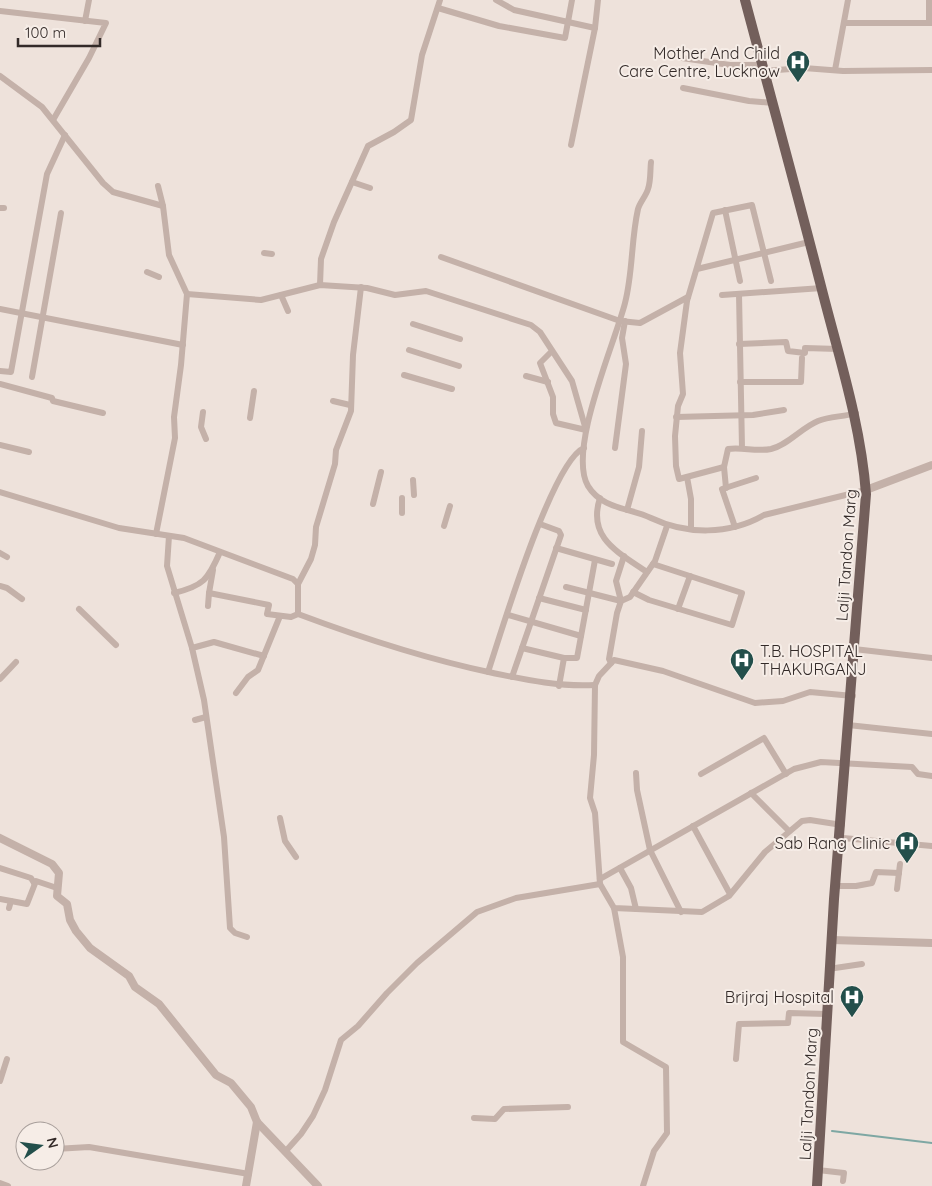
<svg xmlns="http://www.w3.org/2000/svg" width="932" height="1186" font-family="Quicksand,sans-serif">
	<rect width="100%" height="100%" fill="#eee2db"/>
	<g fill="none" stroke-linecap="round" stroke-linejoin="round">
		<!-- stream -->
		<path stroke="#7ea7a3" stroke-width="2" d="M832,1131L932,1143"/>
		<!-- minor -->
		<g stroke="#c4b1a9" stroke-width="6">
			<path d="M496,0L514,10L595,28"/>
			<path d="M929,0V23"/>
			<path d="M438,8L499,26L565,38L572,0"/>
			<path d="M0,11L106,23L89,58L53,120"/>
			<path d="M85,21L89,0"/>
			<path d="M844,23H932"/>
			<path d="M682,58L730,65H763"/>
			<path d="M835,70L848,0"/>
			<path d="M764,71L804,68L843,71L932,70"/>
			<path d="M0,76L42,107L103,183L113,192L163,206L169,255L187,294L181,365L174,417L175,438L156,534"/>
			<path d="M683,88L749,101L773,103"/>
			<path d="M571,145L595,28L598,0"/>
			<path d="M651,162C650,170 651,181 648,189C646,196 640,202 638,209C631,240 633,272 625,303C615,343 567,450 588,486C602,509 630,508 651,518C687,535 729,535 764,515L866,490"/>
			<path d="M352,182L370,188"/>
			<path d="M158,186L163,206"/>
			<path d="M0,208H4"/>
			<path d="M725,210L740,281"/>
			<path d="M264,253L272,254"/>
			<path d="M441,257L620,321L640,323L688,297"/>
			<path d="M697,269L809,242"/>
			<path d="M147,272L159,277"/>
			<path d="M320,285L321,259L334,222L368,146L394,132L411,120L422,55L440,0"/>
			<path d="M187,294L261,300L320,285L367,288L395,295L426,291L531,325L540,332L572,381L586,430L556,423L553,414V397L540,363L552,351"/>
			<path d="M739,294L742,448"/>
			<path d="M281,295L288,311"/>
			<path d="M722,295L822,288"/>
			<path d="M0,309L183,345"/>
			<path d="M413,324L460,339"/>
			<path d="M739,344L786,342L788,351L805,353V348L838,349"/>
			<path d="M409,350L459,366"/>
			<path d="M0,371L11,372L47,174L65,135"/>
			<path d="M404,375L452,389"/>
			<path d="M526,376L548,382"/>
			<path d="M32,377L61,213"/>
			<path d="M740,382H801L802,358"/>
			<path d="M0,384L52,398L53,401L103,413"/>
			<path d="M333,401L350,405"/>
			<path d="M203,412L201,427L206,439"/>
			<path d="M676,417L753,415L784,410"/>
			<path d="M250,418L254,391"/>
			<path d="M0,445L29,452"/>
			<path d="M615,448L626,364L622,338L625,321"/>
			<path d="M724,467L679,479L676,466L675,436L678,406L683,394L680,353L687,301L713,213L752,205L771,281"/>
			<path d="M687,477L691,499V529"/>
			<path d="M413,480L414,495"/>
			<path d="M726,488L724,467L728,449C743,447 756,452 771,449C788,445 801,428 818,421C830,416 844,417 856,413"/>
			<path d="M0,492L119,528L184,538L293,579L298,584V614C362,638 426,659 493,673C527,680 560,687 595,685"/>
			<path d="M402,498V513"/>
			<path d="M600,498C587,538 618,552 647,572"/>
			<path d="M373,504L381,472"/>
			<path d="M627,510L639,467L642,431"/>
			<path d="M444,526L450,506"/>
			<path d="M735,527L722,489L756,478"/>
			<path d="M169,536L167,566L192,648L204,700L224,837L230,928L235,933L247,937"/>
			<path d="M556,548L612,564"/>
			<path d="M0,553L7,557"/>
			<path d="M298,584L311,559L315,545L316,527L335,464L336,450L351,411L353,355L361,287"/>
			<path d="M0,586L7,588L22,599"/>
			<path d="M566,587L621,601"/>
			<path d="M633,592L649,600L732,625L742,593L653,564"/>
			<path d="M174,593C203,586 208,580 220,552"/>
			<path d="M209,593L213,570"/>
			<path d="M539,598L586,610"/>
			<path d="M621,601L616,581L624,556"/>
			<path d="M208,606L209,593L269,605L267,614L291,617L298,614"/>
			<path d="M79,609L116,645"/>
			<path d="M678,609L690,576"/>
			<path d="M508,615L581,636"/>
			<path d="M192,648L214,642L264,656"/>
			<path d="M522,648L564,658"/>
			<path d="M854,649L932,658"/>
			<path d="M611,663L609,659L617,613L621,601L630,597L655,561L667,526"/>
			<path d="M488,672C501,633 552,461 584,448"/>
			<path d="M512,677L561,535L559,531L540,524"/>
			<path d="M0,679L16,662"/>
			<path d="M559,686L564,658H577L595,560"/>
			<path d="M236,693L248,677L258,670L280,616"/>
			<path d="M195,720L206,717"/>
			<path d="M848,725L932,734"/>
			<path d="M636,773L637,790L650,850L681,912"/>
			<path d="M701,774L764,738L786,774"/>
			<path d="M751,793L789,831"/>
			<path d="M280,818L285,841L296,857"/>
			<path d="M842,825L810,820L802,821L765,852L729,896L702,912L614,908L600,884L595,813L590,798L594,755L595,685L599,676L614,660L663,671L755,703L783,701L810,692L853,696"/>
			<path d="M693,826L730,894"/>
			<path d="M843,838L932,846"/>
			<path d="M0,868L31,878L34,883"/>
			<path d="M620,868L631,888L636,909"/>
			<path d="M600,879L794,769L821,762L912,767L918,774L932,776"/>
			<path d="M839,886H856L872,883L876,872L899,873"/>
			<path d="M897,889L900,864"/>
			<path d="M0,899L11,901"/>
			<path d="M9,908L11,901L27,904L36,881L57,888"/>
			<path d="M614,908L623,957V1042L666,1067L667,1133L654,1151L643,1186"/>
			<path d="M835,968L862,964"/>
			<path d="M736,1059L739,1024L788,1023L789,1013L827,1014"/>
			<path d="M0,1081L7,1059"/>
			<path d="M474,1118L495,1119L504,1109L568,1107"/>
			<path d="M55,1149L89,1147L249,1174"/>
			<path d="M285,1152L301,1134L313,1116L325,1090L341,1040L358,1026L387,993L417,963L477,912L516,898L600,884"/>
			<path d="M818,1170L844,1173L843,1181"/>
			<path d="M0,1183L8,1186"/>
		</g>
		<!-- tertiary -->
		<g stroke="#c4b1a9" stroke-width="8">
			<path d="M866,490L932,465"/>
			<path d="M0,838L52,864L59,873L57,896L67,904L70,920L76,931L90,948L129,976L135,987L159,1004L216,1075L231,1083L251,1107L257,1122L318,1186"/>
			<path d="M832,940L932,943"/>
			<path d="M246,1186L257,1122"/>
		</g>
		<!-- primary -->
		<path stroke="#735f5b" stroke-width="10" d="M745,0C771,98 798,196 823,294C840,360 861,426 866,494L834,899L817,1186"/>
	</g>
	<!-- icons -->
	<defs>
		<g id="hospital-pin" transform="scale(1.25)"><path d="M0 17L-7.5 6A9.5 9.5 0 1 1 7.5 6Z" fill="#234f4b" stroke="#f6ede7"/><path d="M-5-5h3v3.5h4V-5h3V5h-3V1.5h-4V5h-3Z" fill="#fff"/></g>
	</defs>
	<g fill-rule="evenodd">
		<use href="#hospital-pin" x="798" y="62"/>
		<use href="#hospital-pin" x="742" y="660"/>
		<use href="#hospital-pin" x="907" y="843"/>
		<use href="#hospital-pin" x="852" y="997"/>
	</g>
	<g text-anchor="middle" stroke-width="4" stroke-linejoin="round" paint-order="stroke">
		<!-- poi labels -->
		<g font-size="16" fill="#332a28" stroke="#f6ede7" text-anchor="end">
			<text x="780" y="59">Mother And Child<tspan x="780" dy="18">Care Centre, Lucknow</tspan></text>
			<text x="760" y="657" text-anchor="start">T.B. HOSPITAL<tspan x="760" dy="18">THAKURGANJ</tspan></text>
			<text x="890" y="849">Sab Rang Clinic</text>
			<text x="834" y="1003">Brijraj Hospital</text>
		</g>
		<!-- street labels -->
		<g font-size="16" fill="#332a28" stroke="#f6ede7">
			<text transform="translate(846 555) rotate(-86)" y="6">Lalji Tandon Marg</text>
			<text transform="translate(808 1094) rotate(-87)" y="6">Lalji Tandon Marg</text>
		</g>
	</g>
	<!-- north arrow -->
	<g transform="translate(40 1146) rotate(76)"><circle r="24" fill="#f6ede7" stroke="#a89f9b"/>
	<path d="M0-4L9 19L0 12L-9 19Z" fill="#234f4b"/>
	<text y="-8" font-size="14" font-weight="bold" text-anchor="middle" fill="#332a28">N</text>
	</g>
	<!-- scale -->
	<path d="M18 38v8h82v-8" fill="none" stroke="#332a28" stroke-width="2.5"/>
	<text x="25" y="38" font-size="15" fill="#332a28" stroke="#f6ede7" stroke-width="4" paint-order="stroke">100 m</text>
</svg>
